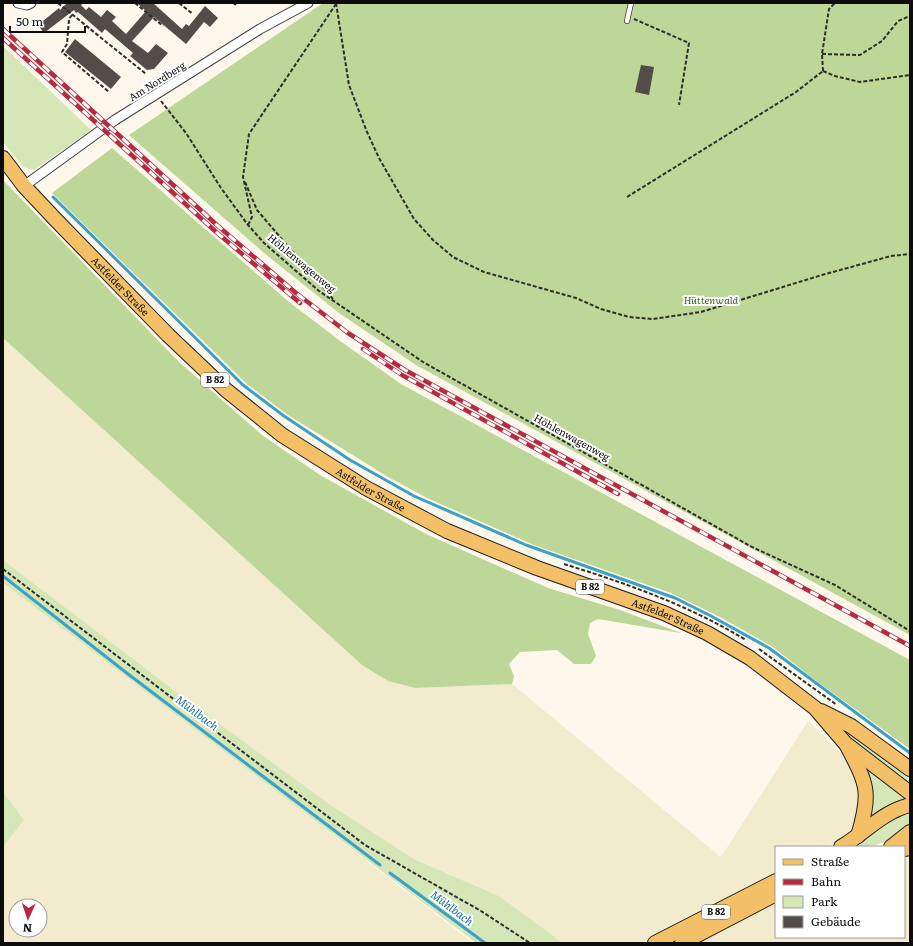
<svg xmlns="http://www.w3.org/2000/svg" width="913" height="946" font-family="Literata,serif">
	<rect width="100%" height="100%" fill="#fef8ec"/>
	<!-- farmland -->
	<g fill="#f3ebcd" fill-rule="evenodd">
		<path d="M3,338L362,665L388,681L415,688L512,684L721,857L808,721L827,739L845,758L857,778L860,799L856,819L851,828L843,837L828,847H776V875L642,943H563L499,896L416,860L332,806L183,697L3,560Z"/>
		<path d="M3,583L292,803L473,943H3V847L24,820L3,792ZM16,906H40V930H16Z"/>
		<path d="M904,853H910V943H695L776,901V937H904Z"/>
	</g>
	<!-- green -->
	<g fill="#d6e7b7">
		<path d="M3,46L91,130L34,170L23,167L3,142Z"/>
		<path d="M3,560L183,697L332,806L416,860L499,896L563,943H476L3,583Z"/>
		<path d="M831,718L902,773L910,780V784L861,747L830,720Z"/>
		<path d="M869,771L894,787L906,798L887,806L868,818L867,773Z"/>
		<path d="M3,792L24,820L3,847Z"/>
		<path d="M910,813V823L908,826L892,839L870,847H854C871,834 888,817 910,813Z"/>
	</g>
	<!-- forest -->
	<g fill="#bcd797">
		<path d="M323,3H910V635L416,365L339,313L264,253L129,135Z"/>
		<path d="M112,148L289,302L343,343L401,384L910,660V749L811,677L773,647L722,618L671,593L534,545L427,498L388,477L288,415L247,384L52,193Z"/>
		<path d="M3,180L179,362L262,435L320,475L426,534L548,588L620,610L681,633L598,619L590,623L588,634L596,656L591,664H574L557,650L520,652L509,664L514,676L512,684L415,688L388,681L362,665L3,338Z"/>
	</g>
	<g fill="none" stroke-linecap="round" stroke-linejoin="round">
		<!-- stream -->
		<g stroke="#3da1c7" stroke-width="3">
			<path d="M53,197L243,385L284,416L350,460L414,496L526,545L675,598L711,616L769,648L910,753"/>
			<path d="M3,576L128,674L380,865"/>
			<path d="M390,873L485,943"/>
		</g>
	</g>
	<!-- building -->
	<g fill="#544c49">
		<path d="M67,3H83L81,5L86,10L89,7L101,17L107,10L116,17L112,21L126,34L146,11L137,3H153L182,29L186,24L189,26L205,6L218,18L210,27L204,22L186,44L154,17L132,41L148,53L156,44L168,53L154,69L147,70L130,56L133,53L105,29L102,33L78,12L76,13L74,10L44,33L38,25L59,8L60,10Z"/>
		<path d="M75,39L121,77L111,89L65,52Z"/>
		<path d="M641,65L654,67L649,95L635,92Z"/>
	</g>
	<g fill="none" stroke-linecap="round" stroke-linejoin="round">
		<!-- lane casing -->
		<g stroke="#3f3f3f" stroke-width="6">
			<path id="lane" d="M627,21L631,3"/>
		</g>
		<!-- street casing -->
		<g stroke="#3f3f3f" stroke-width="11">
			<g id="street">
				<path d="M18,3L27,5L31,3"/>
				<path d="M24,186L115,120L260,29L308,3"/>
			</g>
		</g>
		<!-- primary casing -->
		<g stroke="#1d1d1d" stroke-width="16">
			<g id="primary">
				<path id="s1" d="M3,158L24,186L55,219L168,335L226,390L282,435L366,488L447,531L537,568L664,613L707,633L750,658L815,708L845,743L910,793"/>
				<path d="M821,711L851,726L910,769"/>
				<path d="M847,746C868,785 871,793 858,836"/>
				<path d="M841,847C865,833 882,812 910,805"/>
				<path d="M891,847L910,832"/>
				<path d="M904,849L910,848"/>
				<path d="M655,943L776,881"/>
				<path d="M682,943L776,894"/>
			</g>
		</g>
		<!-- path -->
		<g stroke="#2e2e2e" stroke-width="2" stroke-dasharray="4 2" stroke-linecap="butt">
			<path d="M58,3L146,74"/>
			<path d="M135,3L163,26"/>
			<path d="M179,3L193,14"/>
			<path d="M233,3L236,5"/>
			<path d="M336,3L349,85L367,132L379,158L414,219L433,240L453,257L484,272L576,298L601,309L629,317L653,319L701,312L822,275L891,256L910,254"/>
			<path d="M72,15L69,19L67,44L62,52L109,92"/>
			<path d="M634,19L689,43L679,105"/>
			<path d="M822,54L860,55L882,41L898,21L910,16"/>
			<path d="M823,71L835,76L860,82L910,75"/>
			<path d="M823,71L822,54L829,9L835,3"/>
			<path d="M161,101L186,133L221,188L248,225L264,243L319,291L423,362L752,547L835,585L910,631"/>
			<path d="M245,182L257,210L333,299"/>
			<path d="M627,197L796,92L823,71"/>
			<path d="M248,225L252,217L243,177L249,134L336,4"/>
			<path d="M564,564C628,584 688,605 746,640"/>
			<path d="M3,569L365,845L481,911L530,943"/>
			<path d="M759,649L837,705"/>
		</g>
		<!-- lane -->
		<use href="#lane" stroke="#fff" stroke-width="4.5"/>
		<!-- street -->
		<use href="#street" stroke="#fff" stroke-width="9"/>
		<!-- primary -->
		<use href="#primary" stroke="#f3c067" stroke-width="14"/>
		<!-- rail casing -->
		<g stroke="#b62a42" stroke-width="4.5">
			<g id="rail">
				<path d="M3,29L218,226L296,293L348,333L405,370L910,646"/>
				<path d="M3,38L215,231L300,303"/>
				<path d="M363,349L402,375L618,494"/>
			</g>
		</g>
		<!-- rail -->
		<use href="#rail" stroke="#fff" stroke-width="3" stroke-dasharray="9" stroke-linecap="butt"/>
	</g>
	<g text-anchor="middle" stroke-width="4" stroke-linejoin="round" paint-order="stroke">
		<!-- shield labels -->
		<g fill="#fff" stroke="#555" stroke-width="1">
			<rect x="201" y="373" width="28" height="14" rx="3"/>
			<rect x="576" y="580" width="28" height="14" rx="3"/>
			<rect x="702" y="905" width="28" height="14" rx="3"/>
		</g>
		<g font-size="9" font-weight="bold" fill="#0c0c0c">
			<text x="215" y="383">B 82</text>
			<text x="590" y="590">B 82</text>
			<text x="716" y="915">B 82</text>
		</g>
		<!-- street labels -->
		<g font-size="10" fill="#0c0c0c" stroke="#fff">
			<text transform="translate(157 81) rotate(-32)" y="4">Am Nordberg</text>
			<text transform="translate(302 263) rotate(40)" y="4">Höhlenwagenweg</text>
			<text dy="4" stroke="none"><textPath href="#s1" startOffset="174">Astfelder Straße</textPath></text>
			<text transform="translate(572 437) rotate(29)" y="4">Höhlenwagenweg</text>
			<text dy="4" stroke="none"><textPath href="#s1" startOffset="498">Astfelder Straße</textPath></text>
			<text dy="4" stroke="none"><textPath href="#s1" startOffset="822">Astfelder Straße</textPath></text>
		</g>
		<!-- park labels -->
		<g font-size="10" font-style="italic" fill="#35611f" stroke="#fff">
			<text x="711" y="304">Hüttenwald</text>
		</g>
		<!-- water labels -->
		<g font-size="11" font-style="italic" fill="#1b7198" stroke="#fff">
			<text transform="translate(197 713) rotate(37)" y="4">Mühlbach</text>
			<text transform="translate(452 908) rotate(37)" y="4">Mühlbach</text>
		</g>
	</g>
	<!-- border -->
	<rect width="913" height="946" fill="none" stroke="#0c0c0c" stroke-width="8"/>
	<!-- legend -->
	<rect x="775" y="846" width="130" height="92" fill="#ffffff" stroke="#9e9e9e"/>
	<rect x="783" y="859" width="20" height="6" fill="#f3c067" stroke="#9e9e9e"/>
	<text x="811" y="866" font-size="12" fill="#0c0c0c">Straße</text>
	<rect x="783" y="879" width="20" height="6" fill="#b62a42" stroke="#9e9e9e"/>
	<text x="811" y="886" font-size="12" fill="#0c0c0c">Bahn</text>
	<rect x="783" y="896" width="20" height="12" fill="#d6e7b7" stroke="#9e9e9e"/>
	<text x="811" y="906" font-size="12" fill="#0c0c0c">Park</text>
	<rect x="783" y="916" width="20" height="12" fill="#544c49" stroke="#9e9e9e"/>
	<text x="811" y="926" font-size="12" fill="#0c0c0c">Gebäude</text>
	<!-- north arrow -->
	<g transform="translate(28 918) rotate(183)"><circle r="19" fill="#ffffff" stroke="#9e9e9e"/>
	<path d="M0-3L7 15L0 10L-7 15Z" fill="#b62a42"/>
	<text y="-6" font-size="11" font-weight="bold" text-anchor="middle" fill="#0c0c0c">N</text>
	</g>
	<!-- scale -->
	<path d="M10 26v6h75v-6" fill="none" stroke="#0c0c0c" stroke-width="2"/>
	<text x="16" y="26" font-size="12" fill="#0c0c0c" stroke="#ffffff" stroke-width="3" paint-order="stroke">50 m</text>
</svg>
